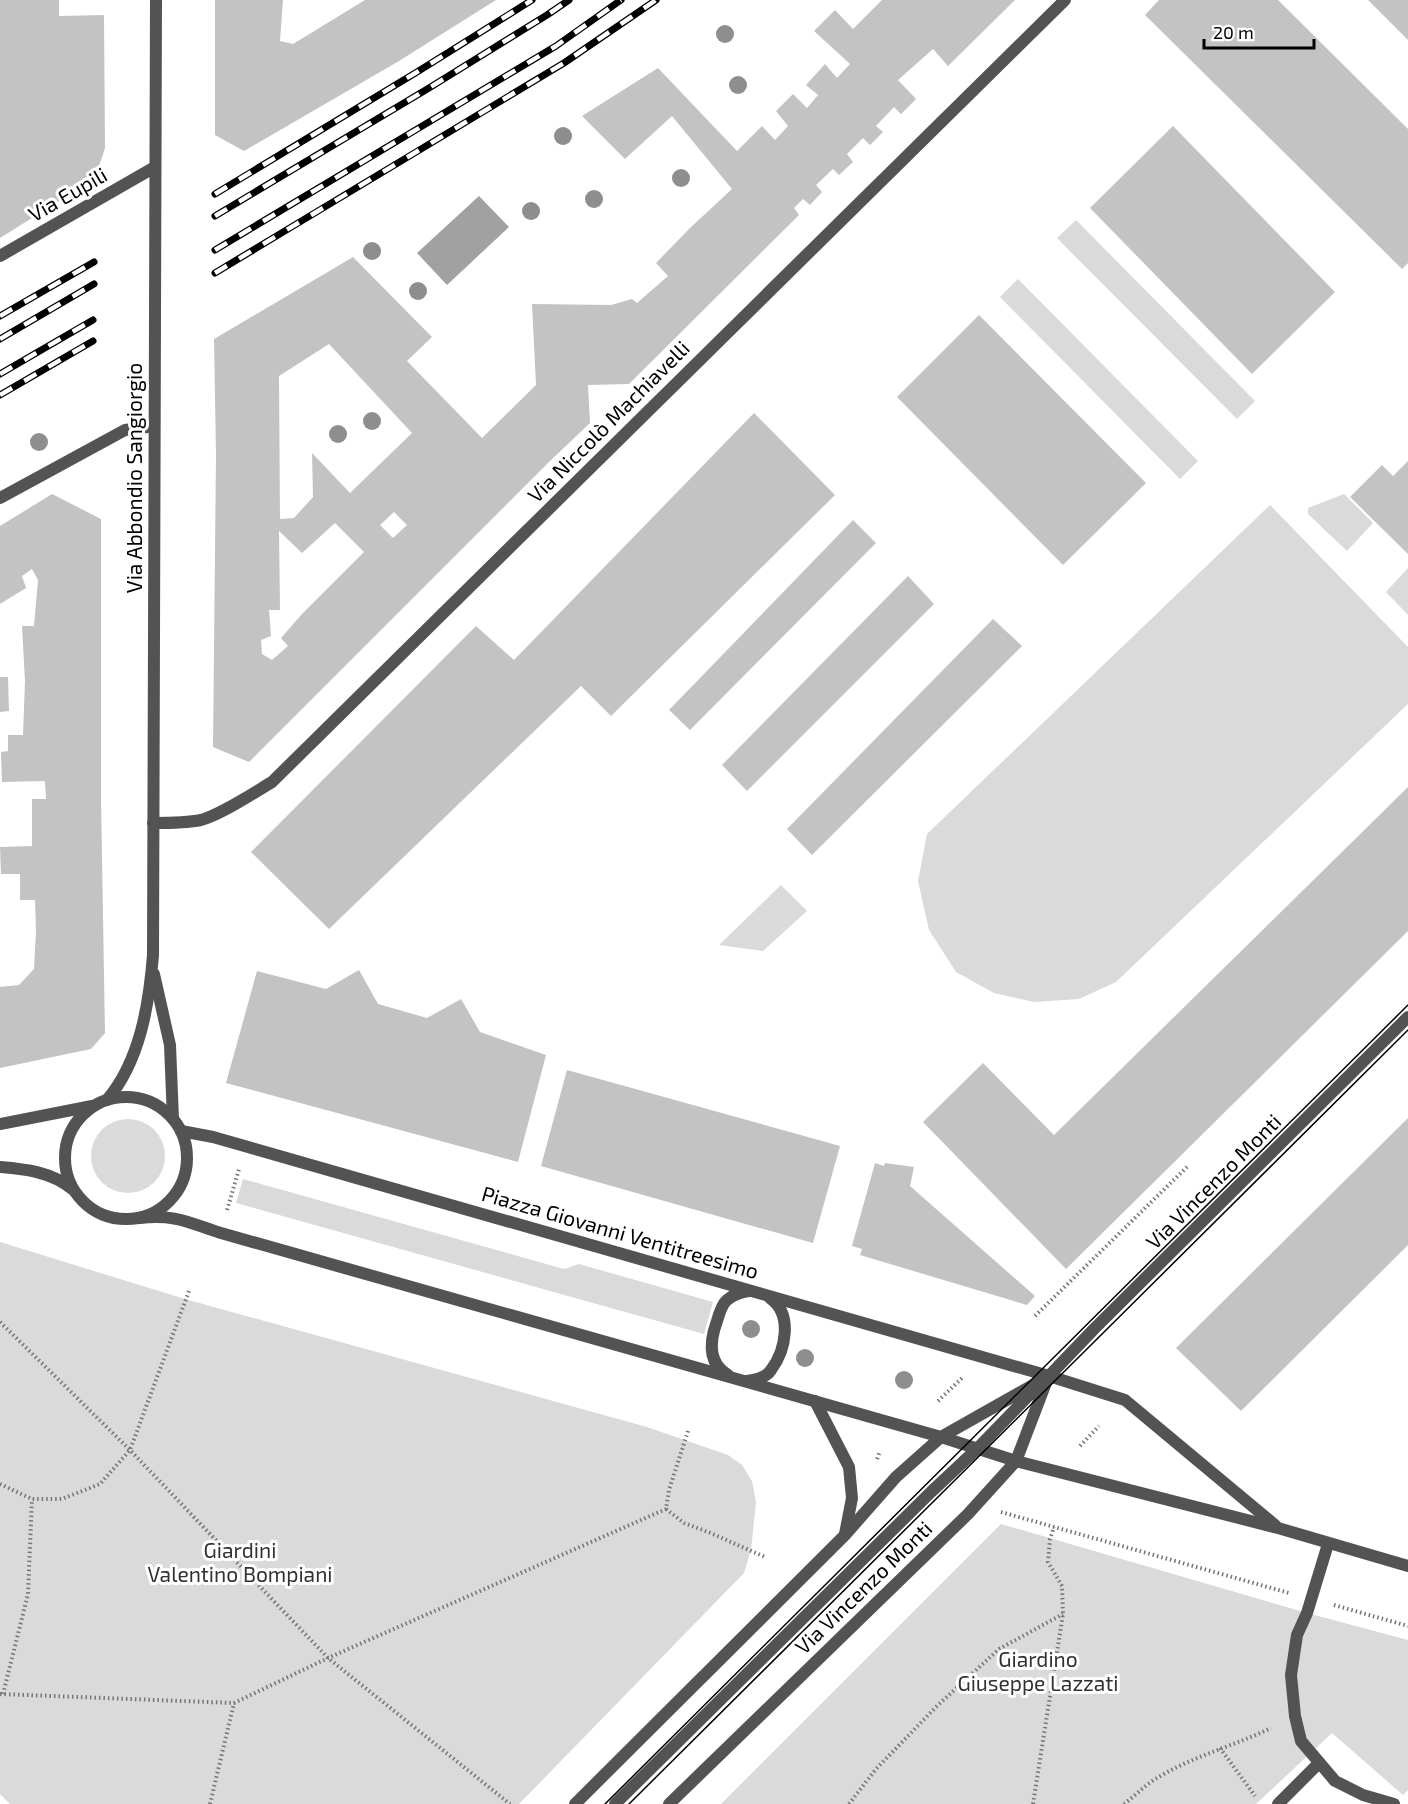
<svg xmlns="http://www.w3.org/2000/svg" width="1408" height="1804" font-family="'Exo 2',sans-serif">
	<rect width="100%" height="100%" fill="#fff"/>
	<!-- green -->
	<g fill="#dadada">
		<path d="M1076,220L1255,401L1237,419L1057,238Z"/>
		<path d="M1018,279L1198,461L1180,479L1000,297Z"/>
		<path d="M1344,494L1373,523L1347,551L1308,514V508Z"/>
		<path d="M1270,505L1408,647V704L1116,982L1079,999L1034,1002L994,993L956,972L929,930L918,881L927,834Z"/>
		<path d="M1408,568V615L1386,592Z"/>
		<path d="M781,885L807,911L763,951L719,945Z"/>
		<circle cx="128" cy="1156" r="37"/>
		<path d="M243,1179L564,1269L579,1264L713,1302L704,1334L236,1203Z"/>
		<path d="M0,1242L185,1299L647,1427L728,1455L742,1465L752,1481L756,1502L751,1550L744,1573L519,1804H10L0,1794Z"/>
		<path d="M1001,1524L1307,1613L1408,1640V1790L1403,1795L1332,1733L1256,1804H721Z"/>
	</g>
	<!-- water -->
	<path fill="#a1a1a1" d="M479,196L509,227L447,285L417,253Z"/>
	<!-- building -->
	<g fill="#c3c3c3" fill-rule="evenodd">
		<path d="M0,0H59V16L104,15L105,148L97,172L80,188L0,238Z"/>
		<path d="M215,0H283L280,41L293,44L365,0H496L399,61L244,151L215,135Z"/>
		<path d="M882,0H1015L948,66L933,49L898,80L916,99L901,114L894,107L876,126L883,132L870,145L863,138L847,154L853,162L839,175L833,169L816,185L822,192L810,205L803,199L794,208L799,215L629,384L588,385L590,423L550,461L249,762L213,747L216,455L214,339L353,257L432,337L407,361L482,438L536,385L532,304L611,305L632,299L637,303L668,276L656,263L690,228L732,189L672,116L625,159L582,116L658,68L737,151L762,126L775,140L788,126L776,111L793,94L807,108L818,95L806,85L825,64L837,78L850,64L814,31L835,10L853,29ZM329,344L412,433L350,493L312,453L313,497L294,518L280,519L279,376ZM394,512L407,525L393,538L380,525ZM335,523L364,552L302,614L281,638L288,646L272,660L262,654L261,640L271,636L269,610H280L279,531L302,553Z"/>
		<path d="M1159,0H1278L1408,129V263L1402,269L1145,15Z"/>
		<path d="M1368,0H1408V40Z"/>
		<path d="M1173,126L1335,292L1252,374L1090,208Z"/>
		<path d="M979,315L1146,483L1063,565L897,397Z"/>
		<path d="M754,413L835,495L611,716L581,686L329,929L251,852L476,626L514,660Z"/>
		<path d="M1408,461V554L1350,497L1382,465L1393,476Z"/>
		<path d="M52,494L101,519V798L105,1033L91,1049L0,1068V987L19,985L34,969L36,931L35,900H20V874H1L0,847L32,846V799H46L45,781L2,782L1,752L8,751V735H23L25,681L22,626H34L38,580L32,569L22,576L26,588L0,604V526Z"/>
		<path d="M853,520L876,543L690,730L669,710Z"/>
		<path d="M908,576L934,604L747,791L722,765Z"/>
		<path d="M993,619L1022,646L812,855L787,829Z"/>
		<path d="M0,677H8L9,711L0,712Z"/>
		<path d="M1408,787V931L1066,1269L923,1122L983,1063L1054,1135Z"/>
		<path d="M359,970L378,1004L427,1018L461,999L480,1032L546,1055L518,1162L226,1083L257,971L326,989Z"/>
		<path d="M567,1070L840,1146L813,1243L541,1166Z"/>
		<path d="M1408,1118V1245L1241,1411L1176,1348Z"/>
		<path d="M875,1163L884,1166L885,1163L914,1167L910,1186L1035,1296L1027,1305L860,1255L862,1249L852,1246Z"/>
	</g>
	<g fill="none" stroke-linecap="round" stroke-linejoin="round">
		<!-- path -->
		<g stroke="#757575" stroke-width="4" stroke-dasharray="1.5 3" stroke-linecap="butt">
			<path d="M227,1210L239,1169"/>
			<path d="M1035,1316L1189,1165"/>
			<path d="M0,1322L130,1450L328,1658L510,1804"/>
			<path d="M938,1401L962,1378"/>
			<path d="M1080,1446L1099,1426"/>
			<path d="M877,1459L880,1451"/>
			<path d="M0,1484L32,1499H62L100,1484L130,1450L189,1291"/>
			<path d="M666,1509L684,1523L708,1532L765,1557"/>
			<path d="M1001,1512L1289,1593"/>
			<path d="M1334,1605L1408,1626"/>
			<path d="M0,1694L234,1703L328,1658L666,1509L669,1490L688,1431"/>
			<path d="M3,1694L28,1594L32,1499"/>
			<path d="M1220,1748L1255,1796"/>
			<path d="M210,1804L234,1703"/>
			<path d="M849,1804L876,1769L937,1706L999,1649L1063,1614"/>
			<path d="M1033,1804L1063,1614L1062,1586L1048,1562L1050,1539L1054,1527"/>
			<path d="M1124,1804C1135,1796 1145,1785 1157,1778C1193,1756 1234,1746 1271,1728"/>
		</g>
		<!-- service -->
		<path stroke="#535353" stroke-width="12" d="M1328,1544L1307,1613L1297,1635L1291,1675L1295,1716L1301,1741L1335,1781L1363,1795L1394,1804"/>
		<!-- pedestrian -->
		<path stroke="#535353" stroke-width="12" d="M1278,1804L1319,1763"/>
		<!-- minor -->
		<g stroke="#535353" stroke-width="12">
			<path d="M0,256L155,167"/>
			<path d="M0,498L125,430L154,426"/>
			<path d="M153,823C169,823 186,823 201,820C222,814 252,794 272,782L1065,0"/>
			<path d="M154,974L170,1045L173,1119"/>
			<circle cx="126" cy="1158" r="61"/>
			<path d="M107,1100C140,1061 149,1005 153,955L156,0"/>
			<path d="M0,1124L92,1106"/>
			<path d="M181,1131L213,1137L1049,1376L1125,1400L1275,1525"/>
			<path d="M0,1167C25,1169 52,1172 72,1189"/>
			<path d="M140,1218C176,1214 189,1223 221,1233L941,1437L1016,1461L1278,1528L1408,1566"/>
			<path d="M728,1375C707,1363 710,1340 717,1321C719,1314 722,1304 727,1300C733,1295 741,1292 749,1291"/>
			<path d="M747,1381C756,1380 766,1378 771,1370C786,1350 793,1314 770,1298"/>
			<path d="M815,1401L849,1467L852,1498L845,1534"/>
			<path d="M575,1804L845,1535L896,1477L941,1437L1049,1376L1094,1329L1408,1017"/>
			<path d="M615,1804L931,1492L978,1448L1037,1387"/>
			<path d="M669,1804L968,1514L1016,1461L1047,1380"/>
		</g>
		<!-- tram -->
		<g stroke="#000" stroke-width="1.5">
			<path d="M605,1804L1408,1005"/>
			<path d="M629,1804L1408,1030"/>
		</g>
		<!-- rail casing -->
		<g stroke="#000" stroke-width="7">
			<g id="rail">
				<path d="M215,194L417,72L532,0"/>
				<path d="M215,216L429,88L547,15L569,0"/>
				<path d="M215,250L556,46L621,0"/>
				<path d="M215,273L564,63L656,0"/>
				<path d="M0,316L94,262"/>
				<path d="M0,339L94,284"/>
				<path d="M0,374L93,320"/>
				<path d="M0,395L93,341"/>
			</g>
		</g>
		<!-- rail -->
		<use href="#rail" stroke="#fff" stroke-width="4.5" stroke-dasharray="14" stroke-linecap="butt"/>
	</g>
	<!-- trees -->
	<g fill="#8e8e8e">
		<circle cx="725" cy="34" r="9"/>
		<circle cx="738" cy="85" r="9"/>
		<circle cx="563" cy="136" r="9"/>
		<circle cx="681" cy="178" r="9"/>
		<circle cx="594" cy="199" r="9"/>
		<circle cx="531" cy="211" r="9"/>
		<circle cx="372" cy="251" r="9"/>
		<circle cx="418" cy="291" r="9"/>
		<circle cx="372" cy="421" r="9"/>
		<circle cx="338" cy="434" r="9"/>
		<circle cx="39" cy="442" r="9"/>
		<circle cx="751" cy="1329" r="9"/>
		<circle cx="805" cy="1358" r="9"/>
		<circle cx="904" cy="1380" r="9"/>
	</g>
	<g text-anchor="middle" stroke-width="6" stroke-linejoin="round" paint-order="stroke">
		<!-- street labels -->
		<g font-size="21" fill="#000" stroke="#fff">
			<text transform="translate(68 195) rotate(-30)" y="7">Via Eupili</text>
			<text transform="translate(609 422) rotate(-45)" y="7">Via Niccolò Machiavelli</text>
			<text transform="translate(135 478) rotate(-90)" y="7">Via Abbondio Sangiorgio</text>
			<text transform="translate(1214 1182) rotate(-45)" y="7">Via Vincenzo Monti</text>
			<text transform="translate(620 1233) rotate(16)" y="7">Piazza Giovanni Ventitreesimo</text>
			<text transform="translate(864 1588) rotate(-44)" y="7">Via Vincenzo Monti</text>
		</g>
		<!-- park labels -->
		<g font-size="21" fill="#313131" stroke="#fff">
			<text x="240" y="1558">Giardini<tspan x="240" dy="24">Valentino Bompiani</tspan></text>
			<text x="1038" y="1667">Giardino<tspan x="1038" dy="24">Giuseppe Lazzati</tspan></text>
		</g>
	</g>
	<!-- scale -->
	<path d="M1204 39v9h110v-9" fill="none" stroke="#000000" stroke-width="3"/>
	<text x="1213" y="39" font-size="18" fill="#000000" stroke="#ffffff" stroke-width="4.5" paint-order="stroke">20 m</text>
</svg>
